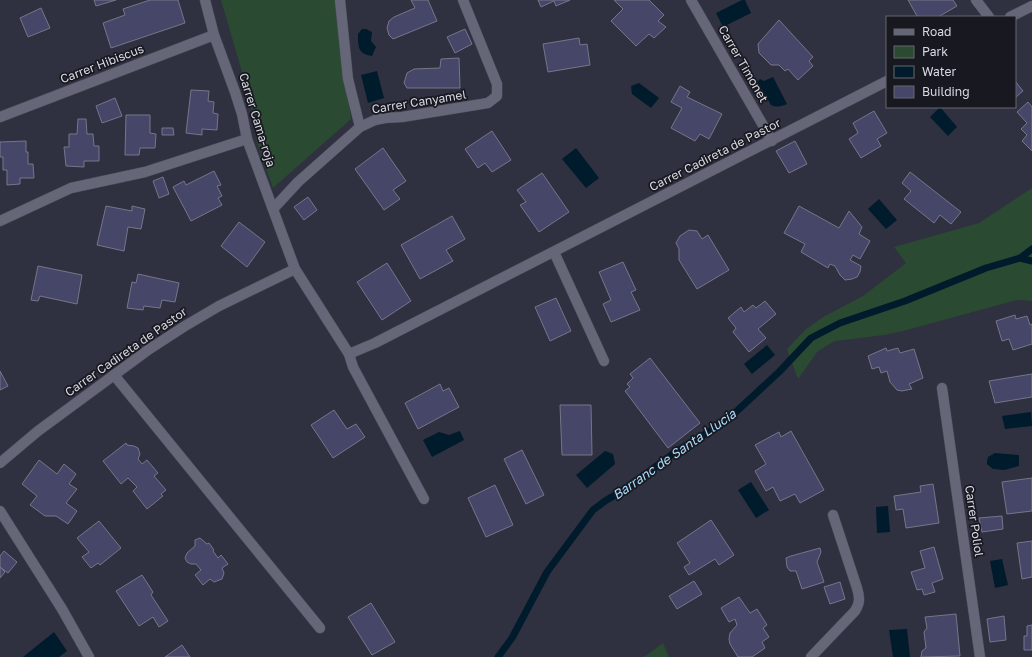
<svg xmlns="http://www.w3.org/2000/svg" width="1032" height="657" font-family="'Golos Text',sans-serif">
	<rect width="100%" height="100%" fill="#2f3040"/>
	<!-- green -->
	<g fill="#2b4a32">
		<path d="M221,0H335L351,119L273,188L257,143L250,99Z"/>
		<path d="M1032,188V301L1017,300L903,331L884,335L835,341L818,351L798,379L787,349L805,330L823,317L863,296L906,263L894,247L979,223Z"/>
		<path d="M663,643L669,657H644Z"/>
	</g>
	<!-- water -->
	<g fill="#001b2b">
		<path d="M742,0H745L751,13L723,27L716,13Z"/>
		<path d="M362,29H366L372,32L371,41L376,47L372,56C358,54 358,47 358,34Z"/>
		<path d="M377,71L384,98L368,103L361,75Z"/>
		<path d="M773,77L787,104C782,106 777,108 771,105L758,83V81L760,79L764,81Z"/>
		<path d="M639,83L659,98L651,108L632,94L631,86Z"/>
		<path d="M940,107L957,127L948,136L930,117Z"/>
		<path d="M576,148L599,178L586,188L562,159Z"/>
		<path d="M879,199L897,220L886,229L868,209Z"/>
		<path d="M767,345L775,355L752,374L744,364Z"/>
		<path d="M1031,412L1032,426L1005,429L1002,416Z"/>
		<path d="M460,431L464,440L432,457L423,440L439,432L449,435Z"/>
		<path d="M605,451L613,454L615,464L587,488L576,475Z"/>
		<path d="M995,453L1019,455V466L1004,470L993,469L987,464V461L988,457Z"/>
		<path d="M751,482L769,510L756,518L738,490Z"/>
		<path d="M888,506L890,532L877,533L876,507Z"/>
		<path d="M1002,559L1008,585L995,588L990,561Z"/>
		<path d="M907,629L910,657H893L889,630Z"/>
		<path d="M54,632L67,651L59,657H23Z"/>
	</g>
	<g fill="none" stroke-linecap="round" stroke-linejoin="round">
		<!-- stream -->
		<g stroke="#001b2b" stroke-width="7">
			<path d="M1020,258L1032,261"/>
			<path d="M498,657L512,638L547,572L593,510L605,501L625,489L674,453L725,422L779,372L811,338L840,323L905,301L986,268L1020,258L1032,249"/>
		</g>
	</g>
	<!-- building -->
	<g fill="#464669" stroke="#767689">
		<path d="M94,0H116L96,6Z"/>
		<path d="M150,0H178L185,23L111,48L103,23L125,15L123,9Z"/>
		<path d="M411,0H428L437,21L393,39L389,35L387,28L389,21L394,17L415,8Z"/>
		<path d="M538,0H570L556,6L554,1L541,7Z"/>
		<path d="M614,0H649L664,15L658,21L666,27L654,38L649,34L636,46L611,21L623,9Z"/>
		<path d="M908,0H953L957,6L938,17H923L917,16Z"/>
		<path d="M41,8L50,28L28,37L20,18Z"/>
		<path d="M779,20L813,57L809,61L813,66L798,80L788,69L785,71L779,65H771L759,53L758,44Z"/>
		<path d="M465,29L472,44L455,53L447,37Z"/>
		<path d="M579,38L580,45L587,44L590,65L548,72L543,44Z"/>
		<path d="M459,58L460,88H407L404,83L407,73L414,69L440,68L441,59Z"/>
		<path d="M1015,81L1023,91L1016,97L1015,96Z"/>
		<path d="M680,86L690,92L687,97L722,114L709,139L700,134L695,141L671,128L682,108L671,102Z"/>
		<path d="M191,90L209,91L208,101L214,102L213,113L218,114L217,130L202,129V135L186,133Z"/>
		<path d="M115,98L122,116L102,123L96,106Z"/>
		<path d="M1028,102L1032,107V151L1022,141L1027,135L1021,129L1027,123L1017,112Z"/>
		<path d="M874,111L887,133L877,139L881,146L861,158L849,139L858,133L853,123Z"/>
		<path d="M126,115H150V133L156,134L155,148H140L139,155H125Z"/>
		<path d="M78,119H86L87,134H93L94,146H99V161H84V167L66,166L64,147H69V134H77Z"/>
		<path d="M162,128H173L174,135H162Z"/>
		<path d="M492,131L511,160L492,172L485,163L478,168L465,149Z"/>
		<path d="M26,141V152H28V164H33L34,178H20V184L7,185V170H3V157H0V142Z"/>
		<path d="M795,141L807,164L789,173L776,151Z"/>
		<path d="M383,148L406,181L393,190L400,199L384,210L355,169Z"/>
		<path d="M214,171L221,185L217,186L222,196L218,198L222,205L191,221L173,187L184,181L186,185Z"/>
		<path d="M910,172L961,212L951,224L940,215L934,223L904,199L911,191L902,183Z"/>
		<path d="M542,173L569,212L539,232L520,205L526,202L517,190Z"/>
		<path d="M163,177L169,194L159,198L153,181Z"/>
		<path d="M308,197L317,210L304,220L294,207Z"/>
		<path d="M106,206L132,211V206L145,209L141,229L128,227L124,251L97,245Z"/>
		<path d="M799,206L839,228L849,211L862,227L859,234L870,241L860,259L853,255L850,260L861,266L860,272L857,277L852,279L845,280L840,275L835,266L830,264L828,268L801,252L805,244L784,233Z"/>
		<path d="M452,216L465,239L446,250L453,261L420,279L401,245Z"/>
		<path d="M239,222L265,242L247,267L221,246Z"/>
		<path d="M689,230L697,231L702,239L708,235L729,270L697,289L679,260V249L676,243L680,236Z"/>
		<path d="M623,262L636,290L631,292L640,310L611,322L603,304L611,300L599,272Z"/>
		<path d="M387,263L411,301L382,320L357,282Z"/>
		<path d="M38,266L82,275L77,304L40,296L38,301L31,300Z"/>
		<path d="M138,274L179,283L175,302L162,300L160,308L144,306L143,310L127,308L132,282L136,283Z"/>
		<path d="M556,298L571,331L550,341L535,307Z"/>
		<path d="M765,301L776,314L758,329L766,338L749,352L733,332L736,328L728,318L741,307L744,312L753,305L756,308Z"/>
		<path d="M1015,315L1016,319L1027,316L1030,325L1032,324V344L1013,350L1009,339L1002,341L996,321Z"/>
		<path d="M886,348L887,351L898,348L900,353L914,349L923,378L909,384L912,389L902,391L897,390L890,382L887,371L881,373L879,367L872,369L868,356Z"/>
		<path d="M650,358L700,423L668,448L625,391L630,387L627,384L633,378L630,374Z"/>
		<path d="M0,371L8,386L0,390Z"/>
		<path d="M1032,374V397L995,403L989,381Z"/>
		<path d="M440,384L443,391L449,388L459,407L418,429L405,403Z"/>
		<path d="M560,405H591L592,455H562Z"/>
		<path d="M334,410L347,429L356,424L365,437L333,458L311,425Z"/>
		<path d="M791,431L824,490L800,503L795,494L780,501L773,487L766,491L755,471L766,464L755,445L779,432L781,437Z"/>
		<path d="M126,443L127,445L134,446L138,448L140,454L138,459L142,464L147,460L158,473L154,476L166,490L161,494L163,496L147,509L133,491L137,487L128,478L121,484L103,461Z"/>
		<path d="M522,450L544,495L526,504L504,459Z"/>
		<path d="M39,460L57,474L64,464L76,474L69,484L77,489L66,503L77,511L68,524L56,516H45L30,505L37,496L22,484Z"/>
		<path d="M1032,478V511L1007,514L1002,482Z"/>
		<path d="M933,484L939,523L906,528L903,509L896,510L894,496L921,492L920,486Z"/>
		<path d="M495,485L513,525L486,537L468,498Z"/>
		<path d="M1002,516L1003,529L982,532L979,518Z"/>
		<path d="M711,520L734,555L719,565L715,559L689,575L684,567L690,563L677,543Z"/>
		<path d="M99,521L121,548L100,565L98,563L91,568L82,557L89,552L77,538Z"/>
		<path d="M200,538L207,544L209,543L214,550L213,551L218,558L221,555L228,564L222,568L224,573L222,579L214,582L210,579L203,585L195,575L201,570L196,564H191L187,562L185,558L187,553L195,546V540Z"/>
		<path d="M1032,541V577L1022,579L1017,543Z"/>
		<path d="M934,547L943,579L932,583L935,592L924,595L922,589L917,590L911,572L925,568L920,551Z"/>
		<path d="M820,548L821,552L817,562L824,582L802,589L796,571H790L787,567L786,558L791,556Z"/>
		<path d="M4,551L17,562L8,573L0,567V556Z"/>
		<path d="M0,567L5,572L0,578Z"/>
		<path d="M142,575L153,592L151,595L168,621L159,627L153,617L139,626L116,591Z"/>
		<path d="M694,581L702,594L677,609L669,596Z"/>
		<path d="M840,582L845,599L830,604L824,587Z"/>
		<path d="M739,597L750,613L757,609L767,625L763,628L769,637L762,642L765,648L752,657H738L730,644L729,639L730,633L737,625L735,619L729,622L721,608Z"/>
		<path d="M371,603L395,642L372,655L348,617Z"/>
		<path d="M956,614L960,656L921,657L922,651L926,648L924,632L927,628L925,617Z"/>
		<path d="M1004,616L1006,640L990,642L987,619Z"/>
		<path d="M1032,625V650H1024V636H1027V626Z"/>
		<path d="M182,645L190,657H165Z"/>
	</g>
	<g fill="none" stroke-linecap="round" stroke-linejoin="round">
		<!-- lane casing -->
		<g stroke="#4d4e5b" stroke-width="11">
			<g id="lane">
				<path d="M340,0L348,79L360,127"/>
				<path d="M114,375L320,628"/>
			</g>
		</g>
		<!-- street casing -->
		<g stroke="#4d4e5b" stroke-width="11">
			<g id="street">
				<path d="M205,0L214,35L235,92L242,114L247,139L295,269L349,354L375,343L887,81"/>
				<path d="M691,0L772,141"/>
				<path d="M976,0L989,17"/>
				<path d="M1010,17L1032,6"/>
				<path d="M0,117L214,35"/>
				<path d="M273,209L298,182L360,127L375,120L385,118L402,117L488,103L497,96V84L463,0"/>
				<path d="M0,221L71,188L145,172L247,139"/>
				<path d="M554,252L604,361"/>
				<path d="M349,354L353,367L424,499"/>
				<path d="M942,388L980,657"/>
				<path d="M0,463L38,431L148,350L185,326L219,306L295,269"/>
				<path d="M0,511L62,609L89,657"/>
				<path d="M811,657L855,611C860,603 860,598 857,588L833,515"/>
			</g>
		</g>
		<!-- lane -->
		<use href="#lane" stroke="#656678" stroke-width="10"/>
		<!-- street -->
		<use href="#street" stroke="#656678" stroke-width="10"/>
	</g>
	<g text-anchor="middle" stroke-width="3.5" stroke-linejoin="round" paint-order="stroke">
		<!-- street labels -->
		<g font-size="12" fill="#d8d9e3" stroke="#181920">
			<text transform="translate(102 64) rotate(-21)" y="4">Carrer Hibiscus</text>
			<text transform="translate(743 64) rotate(60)" y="4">Carrer Timonet</text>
			<text transform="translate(419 102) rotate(-9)" y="4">Carrer Canyamel</text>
			<text transform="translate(257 120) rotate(73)" y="4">Carrer Cama-roja</text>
			<text transform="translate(715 155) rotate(-27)" y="4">Carrer Cadireta de Pastor</text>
			<text transform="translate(126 352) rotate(-35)" y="4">Carrer Cadireta de Pastor</text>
			<text transform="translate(974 521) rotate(82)" y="4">Carrer Poliol</text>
		</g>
		<!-- water labels -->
		<g font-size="13" font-style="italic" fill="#adf" stroke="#181920">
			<text transform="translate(674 454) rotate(-35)" y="5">Barranc de Santa Llucia</text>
		</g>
	</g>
	<!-- legend -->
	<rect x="886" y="16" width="130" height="92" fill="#181920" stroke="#65666e"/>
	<rect x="894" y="29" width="20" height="6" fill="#656678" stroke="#65666e"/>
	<text x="922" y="36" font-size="12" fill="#d8d9e3">Road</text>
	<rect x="894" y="46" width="20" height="12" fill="#2b4a32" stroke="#65666e"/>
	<text x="922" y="56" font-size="12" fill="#d8d9e3">Park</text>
	<rect x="894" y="66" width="20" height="12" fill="#001b2b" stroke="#65666e"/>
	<text x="922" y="76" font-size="12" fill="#d8d9e3">Water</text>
	<rect x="894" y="86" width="20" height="12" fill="#464669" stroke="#65666e"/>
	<text x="922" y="96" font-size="12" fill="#d8d9e3">Building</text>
</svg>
